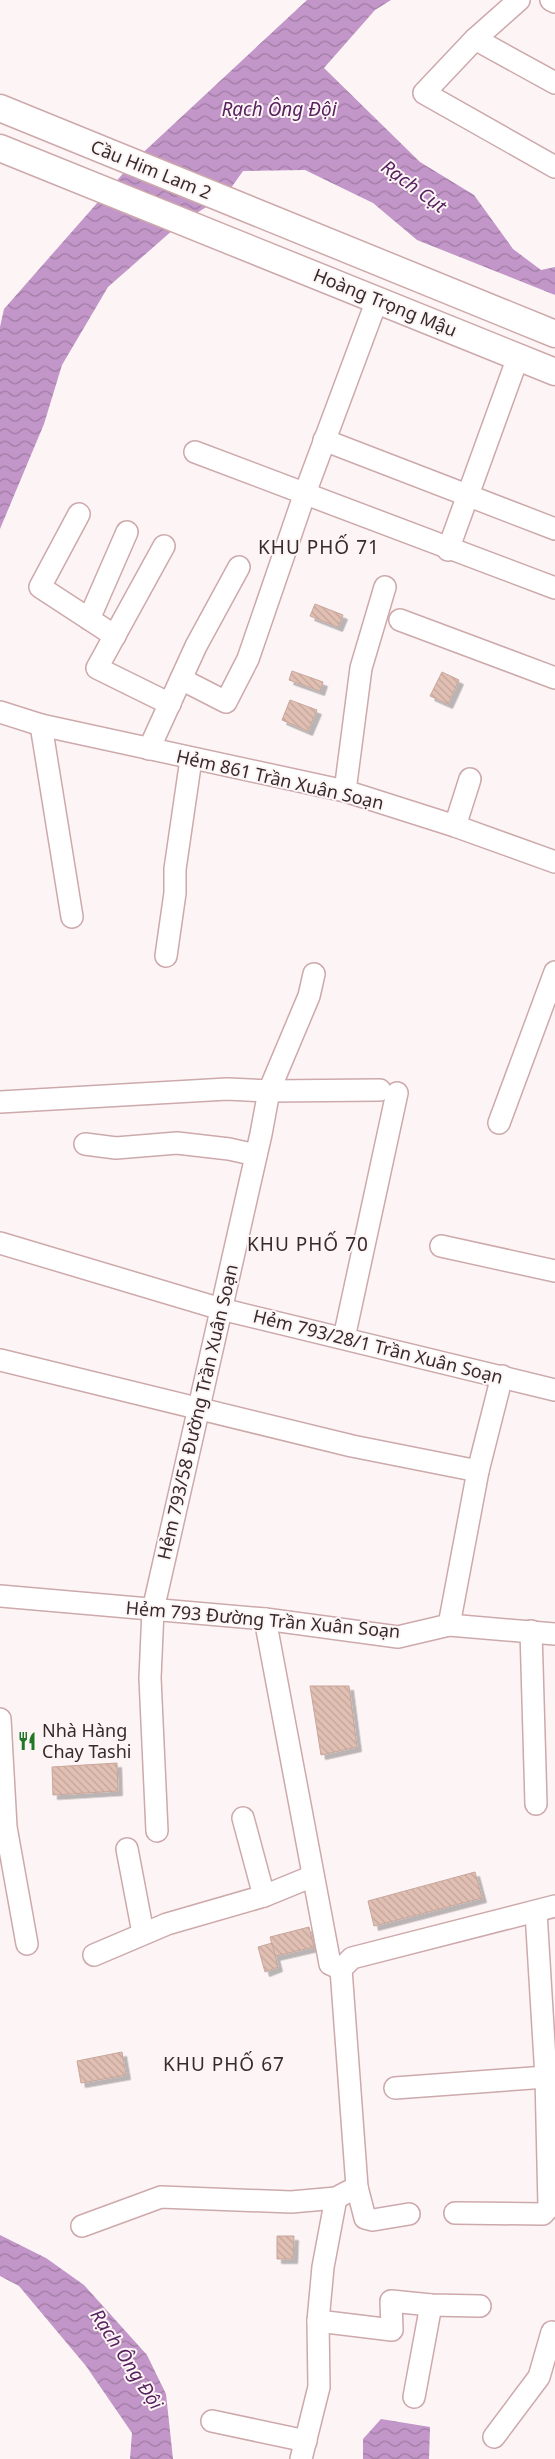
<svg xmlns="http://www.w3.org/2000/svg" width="555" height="2459" font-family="'Noto Sans',sans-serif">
	<defs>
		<pattern id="water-waves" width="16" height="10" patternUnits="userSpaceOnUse" patternTransform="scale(1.25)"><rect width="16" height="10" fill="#c296c8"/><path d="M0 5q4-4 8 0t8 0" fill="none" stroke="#9f7ba3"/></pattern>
		<pattern id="building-back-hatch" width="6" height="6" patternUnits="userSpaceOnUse" patternTransform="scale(1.25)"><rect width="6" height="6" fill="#e1bfb3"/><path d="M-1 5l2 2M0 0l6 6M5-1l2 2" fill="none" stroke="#c2a49a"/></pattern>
		<filter id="shadow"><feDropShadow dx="4.5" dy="4.5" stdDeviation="0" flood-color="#0004"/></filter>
	</defs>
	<rect width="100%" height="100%" fill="#fdf5f5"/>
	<!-- water -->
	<g fill="url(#water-waves)">
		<path d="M307,0H391L375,10L324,68L420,162L474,195L513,249L541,270L555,267V295L417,240L373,203L305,170L243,171L226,195L182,222L108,287L62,365L44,424L0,529V327L4,309L134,161Z"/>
		<path d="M0,2235L46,2258L84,2285L147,2355L166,2394L173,2459H130L132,2433L86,2366L19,2286L0,2276Z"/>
		<path d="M381,2419L430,2427L429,2459H363V2439Z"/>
	</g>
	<!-- building -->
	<g fill="url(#building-back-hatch)" stroke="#c7a69b" filter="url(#shadow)">
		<path d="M315,604L343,615L338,627L310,616Z"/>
		<path d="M292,671L323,682L320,691L289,680Z"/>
		<path d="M442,672L459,680L448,704L430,696Z"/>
		<path d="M290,700L317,710L308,731L282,720Z"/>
		<path d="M310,1686H349L357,1747L321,1755Z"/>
		<path d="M117,1763L118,1791L53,1795L52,1767Z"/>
		<path d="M475,1872L482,1898L374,1926L368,1901Z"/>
		<path d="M309,1927L314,1947L275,1956L270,1937Z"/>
		<path d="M272,1943L278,1967L265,1972L258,1947Z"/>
		<path d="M122,2052L126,2075L81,2083L77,2061Z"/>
		<path d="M277,2236H294L293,2259H277Z"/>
	</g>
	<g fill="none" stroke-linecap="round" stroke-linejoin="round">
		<!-- minor casing -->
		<g stroke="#cda9ab" stroke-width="24">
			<g id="minor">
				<path d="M519,0L475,39L424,93L555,167"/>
				<path d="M551,0L555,2"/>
				<path d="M475,39L555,83"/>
				<path d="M324,440L555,529"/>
				<path d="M195,452L555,588"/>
				<path d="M79,514L40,587L115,636"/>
				<path d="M164,546L97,668L170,704"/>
				<path d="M448,550L518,357"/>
				<path d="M89,619L127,532"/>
				<path d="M400,620L555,678"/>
				<path d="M181,679L226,702L248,659L305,493L377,300"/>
				<path d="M0,712L41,725L345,791L455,826L555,862"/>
				<path d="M41,725L72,917"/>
				<path d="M149,749L196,646L239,567"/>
				<path d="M345,791L361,668L385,587"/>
				<path d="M455,826L470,779"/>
				<path d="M166,956L175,893V869L191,759"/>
				<path d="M0,1102L227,1089L269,1091L380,1090"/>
				<path d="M499,1123L555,972"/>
				<path d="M85,1144L116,1148L177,1143L229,1149L256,1155"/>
				<path d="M0,1243L221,1309L555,1390"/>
				<path d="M441,1246L555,1271"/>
				<path d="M344,1338L397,1093"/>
				<path d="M0,1360L352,1446L478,1471"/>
				<path d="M0,1596L265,1619L398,1637L449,1625L555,1634"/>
				<path d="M265,1619L330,1964L341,1969"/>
				<path d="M449,1625L478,1471L502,1376"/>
				<path d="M531,1631L536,1804"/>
				<path d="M0,1719L6,1827L27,1944"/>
				<path d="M243,1818L264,1896"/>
				<path d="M157,1831L150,1678L153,1610L261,1134L269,1091L309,996L314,974"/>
				<path d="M127,1849L143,1933"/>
				<path d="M94,1955L167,1924L264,1896L313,1876"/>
				<path d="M395,2088L546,2077"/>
				<path d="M357,2187L365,2218L373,2220L409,2214"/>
				<path d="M455,2213L543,2214L549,2207L546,2077L536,1912"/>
				<path d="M82,2226L161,2197L291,2202L336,2198L357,2187L341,1969L352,1958L555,1906"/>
				<path d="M318,2321L392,2330L391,2301L431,2305L480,2306"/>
				<path d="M414,2397L431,2305"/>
				<path d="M212,2421L306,2441"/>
				<path d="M494,2437L539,2377L552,2332"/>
				<path d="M301,2459L319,2387L318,2321L323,2267L336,2198"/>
			</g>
		</g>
		<!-- major casing -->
		<g stroke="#cda9ab" stroke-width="29">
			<g id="major">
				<path d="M0,108L555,334"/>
				<path d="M0,148L555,372"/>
			</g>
		</g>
		<!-- minor -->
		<use href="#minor" stroke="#fff" stroke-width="21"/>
		<!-- major -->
		<use href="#major" stroke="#fff" stroke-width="26"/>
	</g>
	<!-- icons -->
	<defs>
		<g id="restaurant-bare" transform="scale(1.5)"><path d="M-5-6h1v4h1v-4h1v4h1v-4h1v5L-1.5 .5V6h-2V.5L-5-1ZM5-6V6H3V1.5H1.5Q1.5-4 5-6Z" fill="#207825" stroke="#fdf5f5" stroke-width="2.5" paint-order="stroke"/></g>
	</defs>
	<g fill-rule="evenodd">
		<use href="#restaurant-bare" x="27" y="1741"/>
	</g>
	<g text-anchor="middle" stroke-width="4" stroke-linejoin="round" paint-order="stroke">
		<!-- street labels -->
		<g font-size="18" fill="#382a2b" stroke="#fdf5f5">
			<text transform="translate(151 170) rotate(22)" y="6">Cầu Him Lam 2</text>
			<text transform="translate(385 303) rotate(22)" y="6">Hoàng Trọng Mậu</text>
			<text transform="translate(280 780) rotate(13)" y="6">Hẻm 861 Trần Xuân Soạn</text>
			<text transform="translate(378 1347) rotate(14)" y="6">Hẻm 793/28/1 Trần Xuân Soạn</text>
			<text transform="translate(198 1412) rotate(-77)" y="6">Hẻm 793/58 Đường Trần Xuân Soạn</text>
			<text transform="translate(263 1620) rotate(5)" y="6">Hẻm 793 Đường Trần Xuân Soạn</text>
		</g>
		<!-- poi labels -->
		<g font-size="18" fill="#382a2b" stroke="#fdf5f5" text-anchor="start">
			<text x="42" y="1737">Nhà Hàng<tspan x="42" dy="21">Chay Tashi</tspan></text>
		</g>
		<!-- water labels -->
		<g font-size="19" font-style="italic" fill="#582260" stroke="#fdf5f5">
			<text x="279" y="116">Rạch Ông Đội</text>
			<text transform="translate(414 186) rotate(36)" y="7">Rạch Cụt</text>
			<text transform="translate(127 2359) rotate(57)" y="7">Rạch Ông Đội</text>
		</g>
		<!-- neighbourhood labels -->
		<g font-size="19" letter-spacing="1" fill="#382a2b" stroke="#fdf5f5">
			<text x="319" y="554">KHU PHỐ 71</text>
			<text x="308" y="1251">KHU PHỐ 70</text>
			<text x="224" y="2071">KHU PHỐ 67</text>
		</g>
	</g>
</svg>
